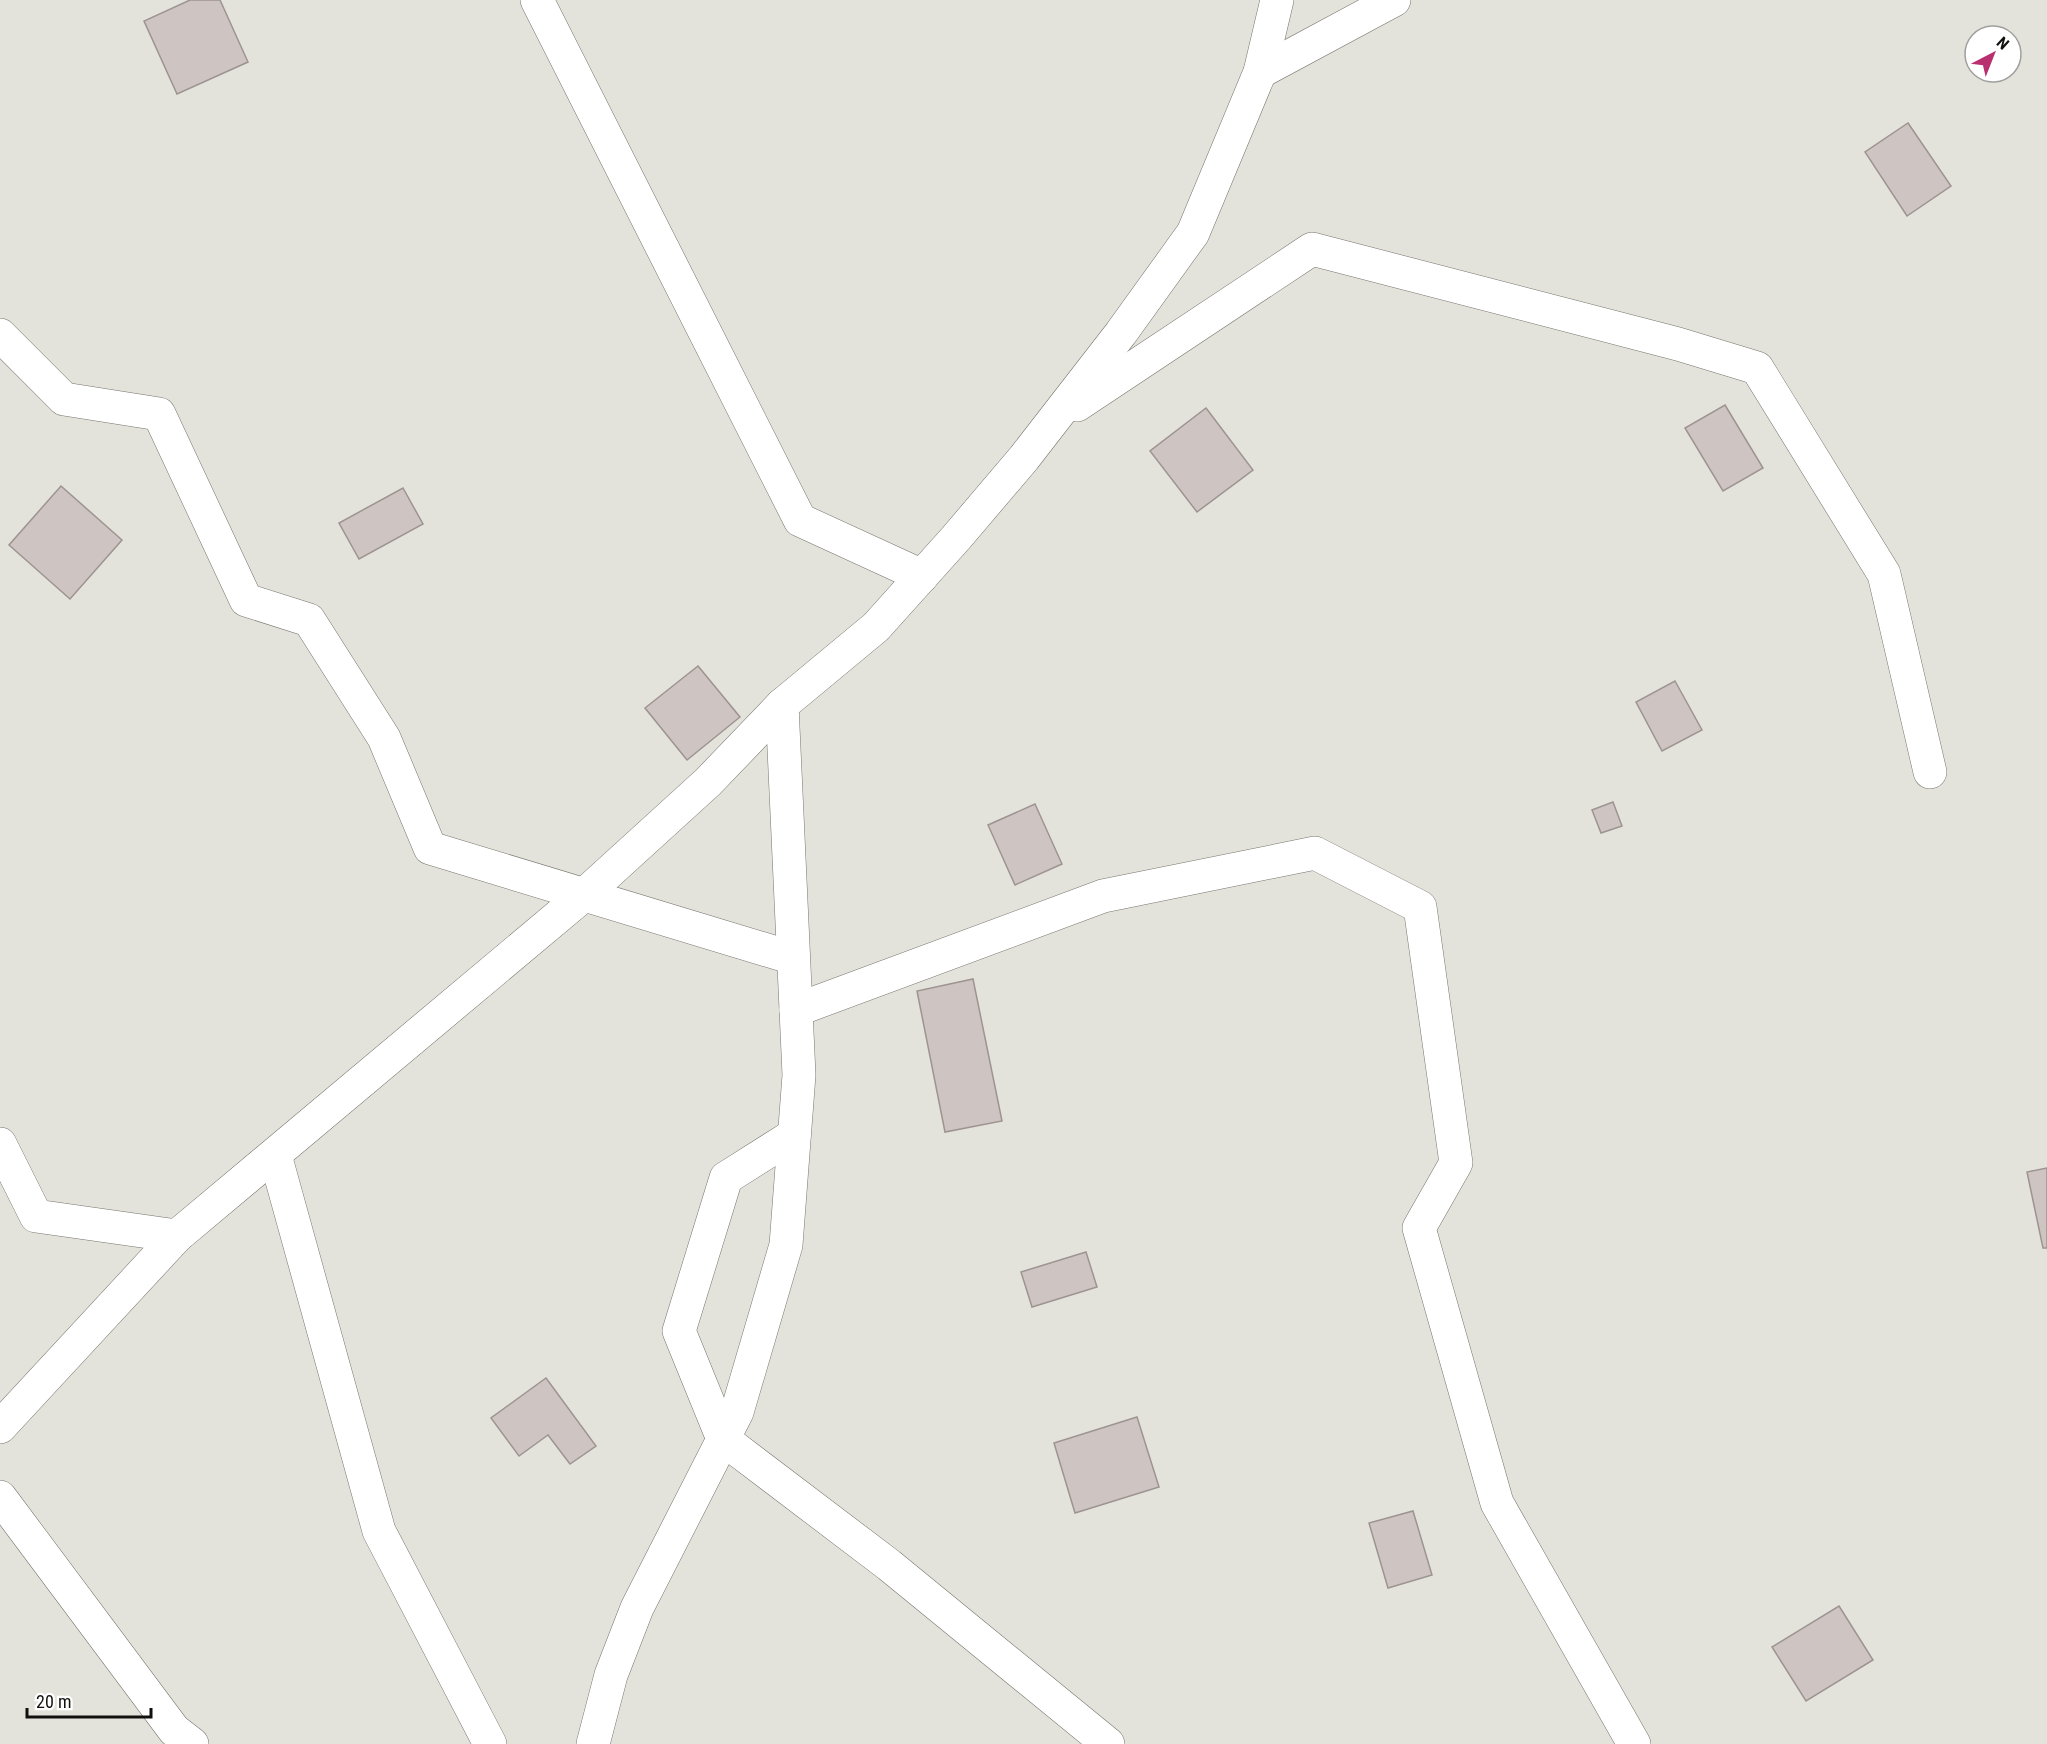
<svg xmlns="http://www.w3.org/2000/svg" width="2047" height="1744" font-family="'Roboto Condensed',sans-serif">
	<rect width="100%" height="100%" fill="#e4e3db"/>
	<!-- building -->
	<g fill="#cec5c3" stroke="#9d9492" stroke-width="1.5">
		<path d="M190,0H220L248,62L177,94L144,21Z"/>
		<path d="M1908,123L1951,186L1907,216L1865,152Z"/>
		<path d="M1725,405L1763,468L1723,491L1685,428Z"/>
		<path d="M1206,408L1253,470L1197,512L1150,451Z"/>
		<path d="M61,486L122,540L70,599L9,545Z"/>
		<path d="M403,488L423,524L359,559L339,523Z"/>
		<path d="M698,666L740,717L687,760L645,708Z"/>
		<path d="M1675,681L1702,730L1662,751L1636,702Z"/>
		<path d="M1613,802L1622,826L1601,833L1592,810Z"/>
		<path d="M1035,804L1062,864L1015,885L988,825Z"/>
		<path d="M973,979L1002,1121L945,1132L917,991Z"/>
		<path d="M2047,1168V1248H2043L2027,1172Z"/>
		<path d="M1086,1252L1097,1287L1032,1307L1021,1272Z"/>
		<path d="M546,1378L596,1446L570,1464L548,1435L519,1456L491,1418Z"/>
		<path d="M1137,1417L1159,1487L1075,1513L1054,1443Z"/>
		<path d="M1413,1511L1432,1575L1388,1588L1369,1523Z"/>
		<path d="M1839,1606L1873,1660L1806,1701L1772,1647Z"/>
	</g>
	<g fill="none" stroke-linecap="round" stroke-linejoin="round">
		<!-- minor casing -->
		<g stroke="#76756e" stroke-width="34">
			<g id="minor">
				<path d="M537,0L800,520L922,576"/>
				<path d="M1260,72L1394,0"/>
				<path d="M0,335L64,399L159,414L246,600L309,620L384,738L430,848L793,958"/>
				<path d="M1077,405L1312,249L1678,344L1757,368L1884,574L1930,772"/>
				<path d="M796,1010L1103,896L1315,853L1420,907L1456,1163L1419,1228L1497,1503L1634,1744"/>
				<path d="M794,1135L726,1178L679,1331L723,1439L889,1565L1108,1744"/>
				<path d="M0,1144L36,1216L177,1236"/>
				<path d="M275,1155L379,1531L490,1744"/>
				<path d="M0,1427L177,1236L585,894L708,782L782,705L876,627L956,538L1024,458L1121,333L1193,233L1260,72L1277,0"/>
				<path d="M0,1497L174,1730L192,1744"/>
				<path d="M593,1744L611,1675L637,1608L737,1412L786,1245L799,1075L782,705"/>
			</g>
		</g>
		<!-- minor -->
		<use href="#minor" stroke="#fff" stroke-width="33"/>
	</g>
	<!-- north arrow -->
	<g transform="translate(1993 54) rotate(42)"><circle r="28" fill="#ffffff" stroke="#9f9f9e" stroke-width="1.5"/>
	<path d="M0-4.5L10 22L0 15L-10 22Z" fill="#b8306f"/>
	<text y="-9" font-size="16" font-weight="bold" text-anchor="middle" fill="#10100d">N</text>
	</g>
	<!-- scale -->
	<path d="M27 1708v9h124v-9" fill="none" stroke="#10100d" stroke-width="3"/>
	<text x="36" y="1708" font-size="18" fill="#10100d" stroke="#ffffff" stroke-width="4.5" paint-order="stroke">20 m</text>
</svg>
